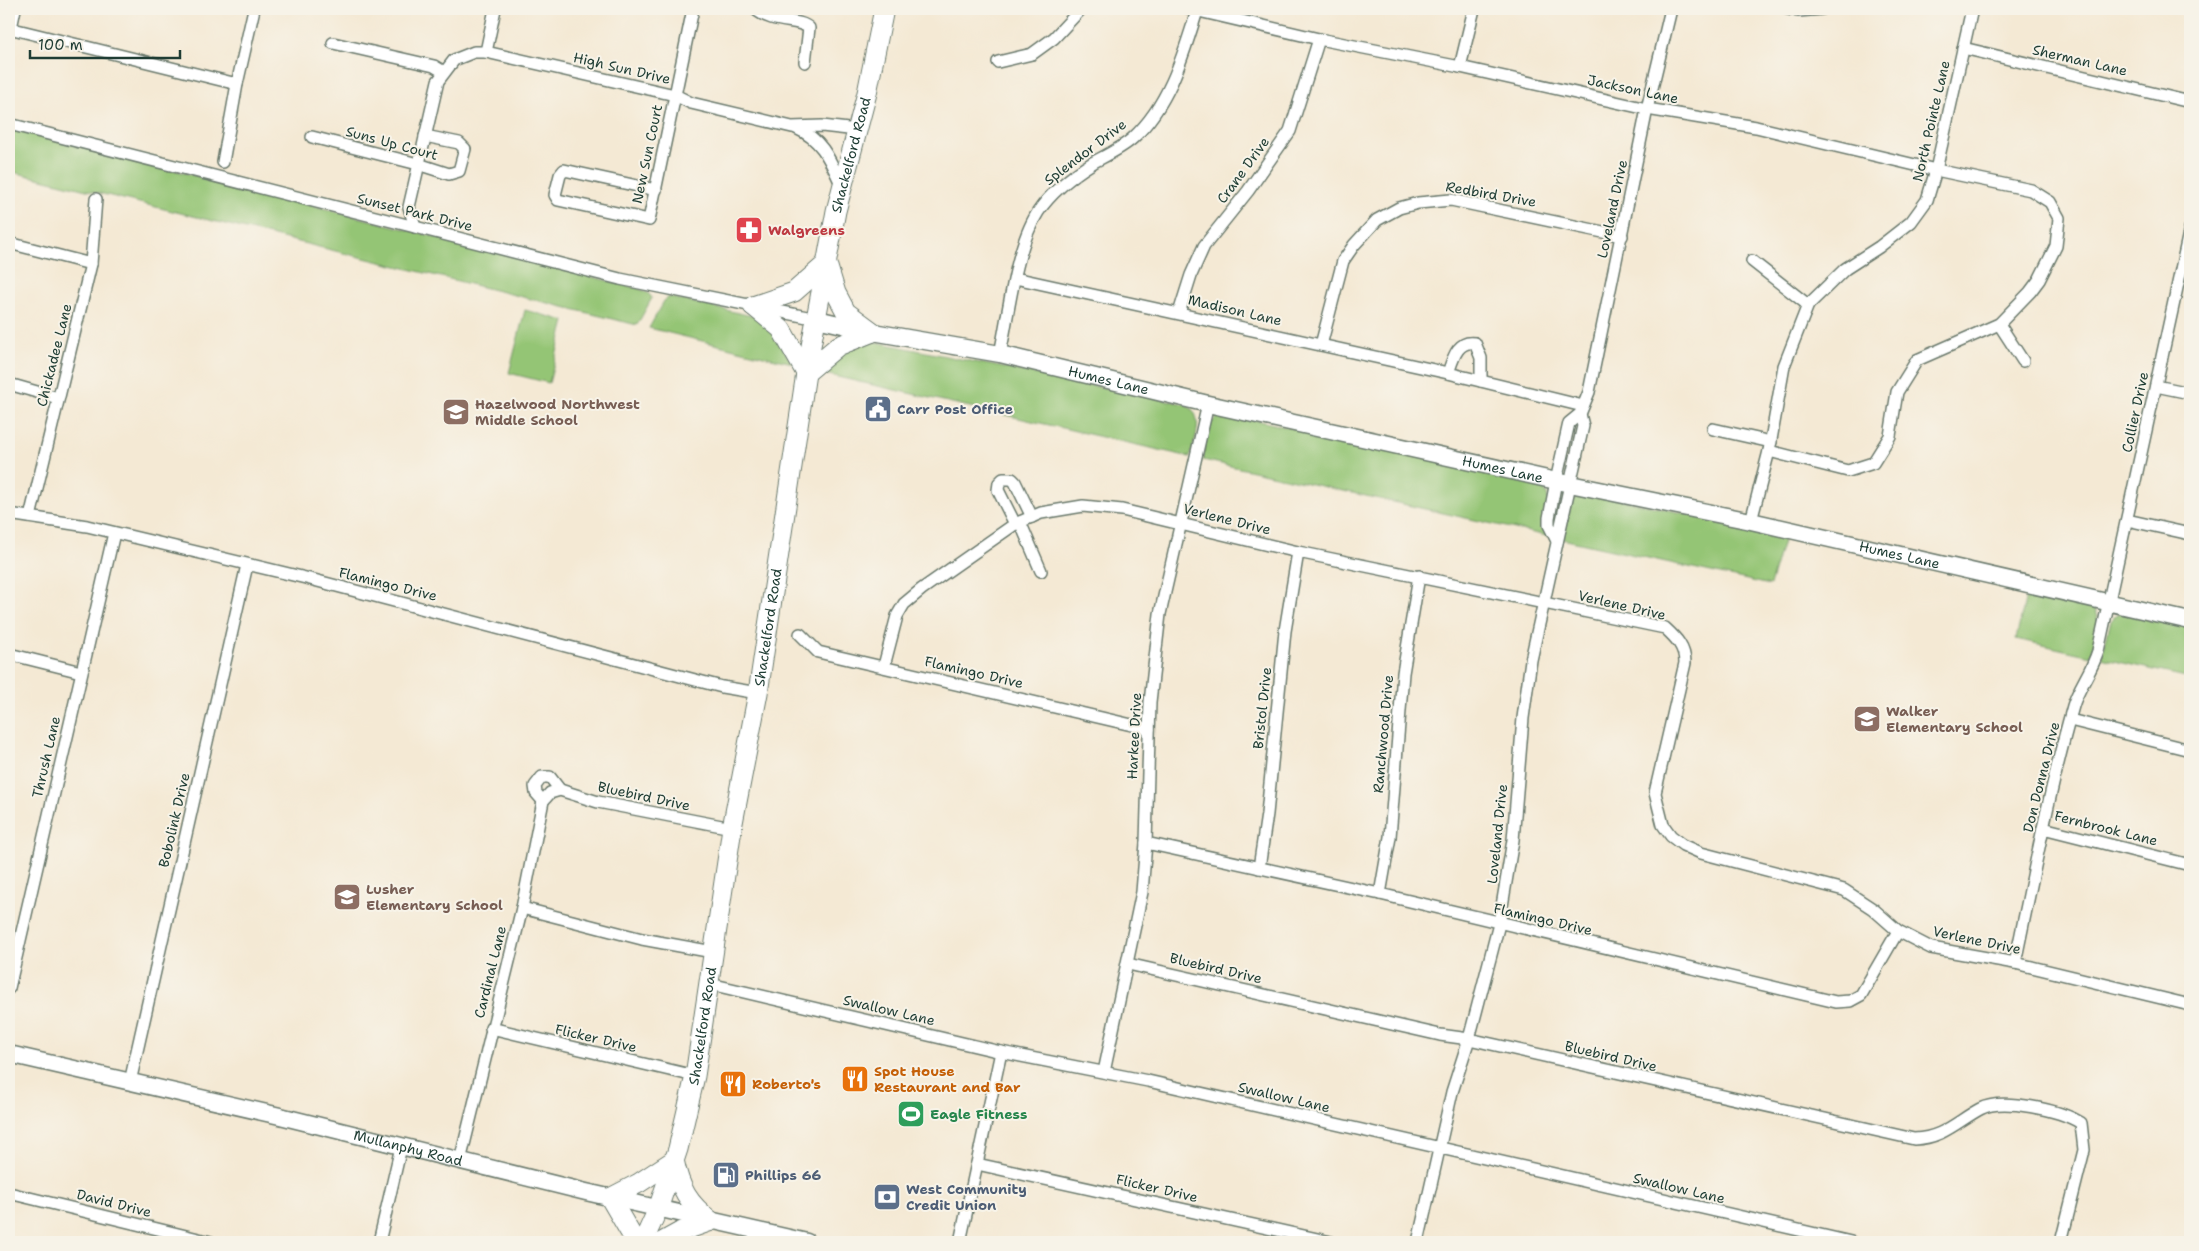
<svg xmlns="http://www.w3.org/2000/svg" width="2199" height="1251" font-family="'Shantell Sans',sans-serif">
	<rect width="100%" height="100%" fill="#f7f3e8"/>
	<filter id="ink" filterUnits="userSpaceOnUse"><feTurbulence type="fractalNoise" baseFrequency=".02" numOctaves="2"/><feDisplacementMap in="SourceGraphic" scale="10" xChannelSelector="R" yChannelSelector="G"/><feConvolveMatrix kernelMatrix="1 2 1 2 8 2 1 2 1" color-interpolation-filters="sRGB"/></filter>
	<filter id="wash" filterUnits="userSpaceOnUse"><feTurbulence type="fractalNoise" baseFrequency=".0096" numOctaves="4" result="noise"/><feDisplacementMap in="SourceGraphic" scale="20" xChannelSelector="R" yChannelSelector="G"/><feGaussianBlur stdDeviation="1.12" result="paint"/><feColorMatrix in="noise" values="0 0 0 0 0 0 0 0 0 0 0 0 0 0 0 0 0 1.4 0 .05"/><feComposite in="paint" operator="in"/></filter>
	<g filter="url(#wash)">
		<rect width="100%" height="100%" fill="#f4e9d4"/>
		<!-- green -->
		<g fill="#94c575" stroke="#5a8154">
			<path d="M9,128L640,289L648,293L652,298L637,325L9,171Z"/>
			<path d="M669,297L765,319L792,363L649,328L664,301Z"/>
			<path d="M525,310L565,321L549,383L509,373Z"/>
			<path d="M871,341L1185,404C1206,415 1195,439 1190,457L820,373L830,357Z"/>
			<path d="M1224,413L1538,483C1557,499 1544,513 1547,536L1203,460C1206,442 1205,420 1224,413Z"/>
			<path d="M1590,493L1785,535L1770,585L1562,539L1572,501L1581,496Z"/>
			<path d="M2027,592L2087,605L2094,609L2099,623L2091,656L2016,639Z"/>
			<path d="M2121,613L2190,627V678L2101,658L2111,621L2115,616Z"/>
		</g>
	</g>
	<g filter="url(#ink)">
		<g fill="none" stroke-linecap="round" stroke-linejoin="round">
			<!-- street casing -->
			<g stroke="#6a796c" stroke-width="14">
				<g id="street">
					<path d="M755,9C773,25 799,18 809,28L805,62"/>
					<path d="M1190,9L1319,39L1460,67L1647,109L1756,127L1936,170L2031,190L2050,202L2059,218L2056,246L2039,280L2030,292L1999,324L1917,360L1897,392L1890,436L1873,463L1848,471L1769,451"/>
					<path d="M1788,9L1798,11L1822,9"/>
					<path d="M9,28L237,84"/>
					<path d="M11,28L15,9"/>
					<path d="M333,43L434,66L444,72"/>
					<path d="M1963,48L2190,102"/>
					<path d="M486,52L495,9"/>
					<path d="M998,62L1032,54L1054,38L1081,9"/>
					<path d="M1460,67L1474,9"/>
					<path d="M9,124L620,279L817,319"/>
					<path d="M796,128C823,140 830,160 842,186"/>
					<path d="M312,137L418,164L449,174L459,171L465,149L459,143L425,136"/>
					<path d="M223,162L237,84L254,9"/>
					<path d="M656,190L564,170L560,175L555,195L558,200L649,220L693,9"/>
					<path d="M415,227L409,207L438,81L454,60L474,52H486L675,95L691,103L792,127L822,126L857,130"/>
					<path d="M9,243L91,264"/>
					<path d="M1752,261L1808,305"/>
					<path d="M1015,278L1448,373L1583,406"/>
					<path d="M1179,313L1191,275L1204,246L1248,191L1290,131L1319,39"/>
					<path d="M1999,324L2023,361"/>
					<path d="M1321,345L1343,261L1354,245L1377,220L1399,208L1418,203L1451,200L1622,236"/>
					<path d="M1000,354C1009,312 1015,248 1038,212C1052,191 1073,175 1094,162C1107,155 1122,148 1133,138C1169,105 1183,56 1197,11"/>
					<path d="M1448,373C1453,359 1457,340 1475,343L1481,358V381"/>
					<path d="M9,384L58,398"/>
					<path d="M2156,386L2190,393"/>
					<path d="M1713,429L1771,442"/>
					<path d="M9,514L87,526L310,579L722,687L758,693"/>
					<path d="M30,517L91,264L96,199"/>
					<path d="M2127,520L2190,534"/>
					<path d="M1751,521L1769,451L1784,366L1808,305L1845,269L1879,247L1911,222L1927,200L1936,170L1972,9"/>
					<path d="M1020,522L1041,571"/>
					<path d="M1015,524L998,490L999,483L1003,479H1012L1015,482L1032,517"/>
					<path d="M1557,541L1549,525V518L1556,481L1569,423L1580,414L1589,392L1647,109L1671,9"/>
					<path d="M800,634L818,652L1149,729"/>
					<path d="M9,654L81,672"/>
					<path d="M884,666L897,616L904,604L922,589L1015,524L1041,513L1083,506L1122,510L1298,552L1665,628C1676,638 1685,647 1685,663L1655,793L1663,825L1671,836L1683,845L1701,853L1844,890L1873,909L1898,931L1931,948L2015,963L2190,1005"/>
					<path d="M2070,720L2190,750"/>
					<path d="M543,801L536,793L535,786L542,777H550L560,790"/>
					<path d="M2043,828L2190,865"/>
					<path d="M1146,843L1380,894L1836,1002L1850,1001L1861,995L1898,931"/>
					<path d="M1259,868L1267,814L1285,631L1298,552"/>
					<path d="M1380,894L1390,837L1403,673L1419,576"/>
					<path d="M522,908L642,939L713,952"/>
					<path d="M2015,963C2033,877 2049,791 2073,706C2078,688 2092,671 2098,651L2190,228"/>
					<path d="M1128,964L1440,1035L1469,1039L1914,1139C1943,1138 1956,1122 1980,1109C2002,1097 2060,1110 2081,1123L2084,1150L2061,1242"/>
					<path d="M710,984L1001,1052L1148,1081L1851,1242"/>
					<path d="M9,988L114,533"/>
					<path d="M491,1028L695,1076"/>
					<path d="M1104,1072L1142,892L1146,843L1150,702L1160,614L1208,404"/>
					<path d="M130,1082L247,565"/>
					<path d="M460,1161L522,908L543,801L550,793L560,790L598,802L732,828"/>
					<path d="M977,1164L1331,1242"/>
					<path d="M9,1193L211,1242"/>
					<path d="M379,1242L401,1147"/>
					<path d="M960,1242L1001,1052"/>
					<path d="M1418,1242L1452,1092L1469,1039L1499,924L1513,840L1523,718L1531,660L1583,426L1580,414"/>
				</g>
			</g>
			<!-- secondary casing -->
			<g stroke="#6a796c" stroke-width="19">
				<g id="secondary">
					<path id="s1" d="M817,319L873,332L1000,354L1208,404L1570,484L1751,521L2190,621"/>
					<path id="s2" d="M9,1054L280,1116L586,1192L807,1242"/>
				</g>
			</g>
			<!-- primary casing -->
			<g stroke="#6a796c" stroke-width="21">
				<g id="primary">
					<path d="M828,267L836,293L846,312L873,332"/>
					<path d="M753,306L781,329L806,373"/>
					<path d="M753,306L794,292L826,264"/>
					<path d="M806,373L838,346L873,332"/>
					<path d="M674,1160C680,1189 688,1203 711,1221"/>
					<path d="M632,1242L631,1234L610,1198L639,1183L674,1160"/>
					<path id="s3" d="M643,1242L658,1209L678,1149L695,1076L732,828L758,693L806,373L836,211L867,93L884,9"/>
					<path d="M662,1242L680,1232L711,1221"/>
				</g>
			</g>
			<!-- street -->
			<use href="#street" stroke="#fff" stroke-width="11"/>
			<!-- secondary -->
			<use href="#secondary" stroke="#fff" stroke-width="16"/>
			<!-- primary -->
			<use href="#primary" stroke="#fff" stroke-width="19"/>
		</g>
	</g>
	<!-- icons -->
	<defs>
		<g id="pharmacy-square" transform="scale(1.4375)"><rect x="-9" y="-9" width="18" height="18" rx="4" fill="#e0444e" stroke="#f7f3e8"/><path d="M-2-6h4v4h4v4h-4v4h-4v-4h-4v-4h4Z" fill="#fff"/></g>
		<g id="civic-square" transform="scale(1.4375)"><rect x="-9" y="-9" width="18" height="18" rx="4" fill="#5c6f8a" stroke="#f7f3e8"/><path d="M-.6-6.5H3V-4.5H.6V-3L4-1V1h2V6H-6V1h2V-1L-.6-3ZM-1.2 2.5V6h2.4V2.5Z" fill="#fff"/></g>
		<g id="school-square" transform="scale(1.4375)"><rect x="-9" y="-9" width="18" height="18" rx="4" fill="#8d6e63" stroke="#f7f3e8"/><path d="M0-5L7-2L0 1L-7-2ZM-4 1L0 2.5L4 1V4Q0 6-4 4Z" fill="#fff"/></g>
		<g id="restaurant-square" transform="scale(1.4375)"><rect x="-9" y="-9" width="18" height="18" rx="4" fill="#e8710a" stroke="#f7f3e8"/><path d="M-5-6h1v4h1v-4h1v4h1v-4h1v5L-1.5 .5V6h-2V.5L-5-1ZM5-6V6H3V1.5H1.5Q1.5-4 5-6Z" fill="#fff"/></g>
		<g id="stadium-square" transform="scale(1.4375)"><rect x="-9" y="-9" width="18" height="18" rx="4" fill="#2e9e5b" stroke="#f7f3e8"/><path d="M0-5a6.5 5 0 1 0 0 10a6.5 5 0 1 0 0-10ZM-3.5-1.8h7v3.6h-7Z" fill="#fff"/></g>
		<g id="fuel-square" transform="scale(1.4375)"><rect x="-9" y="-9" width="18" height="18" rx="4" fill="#5c6f8a" stroke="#f7f3e8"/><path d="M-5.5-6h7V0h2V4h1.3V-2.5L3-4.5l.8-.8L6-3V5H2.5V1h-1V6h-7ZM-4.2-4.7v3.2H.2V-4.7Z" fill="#fff"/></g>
		<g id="bank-square" transform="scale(1.4375)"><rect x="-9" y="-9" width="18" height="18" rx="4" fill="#5c6f8a" stroke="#f7f3e8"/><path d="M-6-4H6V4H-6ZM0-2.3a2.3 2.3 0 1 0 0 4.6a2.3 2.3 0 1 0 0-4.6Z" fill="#fff"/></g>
	</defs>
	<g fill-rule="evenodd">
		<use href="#pharmacy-square" x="749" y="230"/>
		<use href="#civic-square" x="878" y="409"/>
		<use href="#school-square" x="456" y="412"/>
		<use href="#school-square" x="1867" y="719"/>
		<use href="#school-square" x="347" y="897"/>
		<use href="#restaurant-square" x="855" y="1079"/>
		<use href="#restaurant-square" x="733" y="1084"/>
		<use href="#stadium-square" x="911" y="1114"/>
		<use href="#fuel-square" x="726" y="1175"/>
		<use href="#bank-square" x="887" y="1197"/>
	</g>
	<g text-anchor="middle" stroke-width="4" stroke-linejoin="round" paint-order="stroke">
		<!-- street labels -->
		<g font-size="14" fill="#1f3d34" stroke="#f7f3e8">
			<text transform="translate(2080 60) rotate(13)" y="5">Sherman Lane</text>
			<text transform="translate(622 68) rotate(13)" y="5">High Sun Drive</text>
			<text transform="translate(1633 89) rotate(12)" y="5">Jackson Lane</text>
			<text transform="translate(1931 121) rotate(-77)" y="5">North Pointe Lane</text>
			<text transform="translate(392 143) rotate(15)" y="5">Suns Up Court</text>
			<text transform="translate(1085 152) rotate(-37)" y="5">Splendor Drive</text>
			<text transform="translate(647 154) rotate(-78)" y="5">New Sun Court</text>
			<text dy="5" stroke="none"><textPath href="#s3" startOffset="1109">Shackelford Road</textPath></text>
			<text transform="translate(1243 170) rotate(-54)" y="5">Crane Drive</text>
			<text transform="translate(1491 194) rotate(10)" y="5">Redbird Drive</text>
			<text transform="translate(1612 209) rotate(-78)" y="5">Loveland Drive</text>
			<text transform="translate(415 212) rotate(14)" y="5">Sunset Park Drive</text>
			<text transform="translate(1235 310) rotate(13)" y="5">Madison Lane</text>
			<text transform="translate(54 355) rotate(-76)" y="5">Chickadee Lane</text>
			<text dy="5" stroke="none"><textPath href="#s1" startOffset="298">Humes Lane</textPath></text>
			<text transform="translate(2135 412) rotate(-78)" y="5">Collier Drive</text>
			<text dy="5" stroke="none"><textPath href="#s1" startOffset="702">Humes Lane</textPath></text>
			<text transform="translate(1227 519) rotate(14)" y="5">Verlene Drive</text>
			<text dy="5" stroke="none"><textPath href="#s1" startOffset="1108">Humes Lane</textPath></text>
			<text transform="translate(388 584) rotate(14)" y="5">Flamingo Drive</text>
			<text transform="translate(1622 605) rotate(13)" y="5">Verlene Drive</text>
			<text dy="5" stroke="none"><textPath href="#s3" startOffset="629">Shackelford Road</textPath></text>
			<text transform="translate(974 672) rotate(13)" y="5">Flamingo Drive</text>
			<text transform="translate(1262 708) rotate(-84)" y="5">Bristol Drive</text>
			<text transform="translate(1383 734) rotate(-85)" y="5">Ranchwood Drive</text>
			<text transform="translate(1134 736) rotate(-87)" y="5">Harkee Drive</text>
			<text transform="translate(46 757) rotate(-77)" y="5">Thrush Lane</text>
			<text transform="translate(2041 777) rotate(-76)" y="5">Don Donna Drive</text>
			<text transform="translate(644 796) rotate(12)" y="5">Bluebird Drive</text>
			<text transform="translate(174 820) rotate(-77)" y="5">Bobolink Drive</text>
			<text transform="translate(2106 828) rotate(14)" y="5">Fernbrook Lane</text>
			<text transform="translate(1497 834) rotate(-84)" y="5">Loveland Drive</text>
			<text transform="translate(1543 919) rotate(13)" y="5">Flamingo Drive</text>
			<text transform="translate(1977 940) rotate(12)" y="5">Verlene Drive</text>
			<text transform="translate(1216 968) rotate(13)" y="5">Bluebird Drive</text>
			<text transform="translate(490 972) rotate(-76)" y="5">Cardinal Lane</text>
			<text transform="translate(889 1010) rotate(13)" y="5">Swallow Lane</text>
			<text dy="5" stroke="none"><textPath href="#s3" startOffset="225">Shackelford Road</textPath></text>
			<text transform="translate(596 1038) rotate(13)" y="5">Flicker Drive</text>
			<text transform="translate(1611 1056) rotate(13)" y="5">Bluebird Drive</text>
			<text transform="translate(1284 1097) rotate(13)" y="5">Swallow Lane</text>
			<text dy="5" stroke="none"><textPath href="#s2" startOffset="410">Mullanphy Road</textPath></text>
			<text transform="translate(1157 1188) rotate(13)" y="5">Flicker Drive</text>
			<text transform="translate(1679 1188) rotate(13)" y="5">Swallow Lane</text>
			<text transform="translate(114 1203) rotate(14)" y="5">David Drive</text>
		</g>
		<!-- health labels -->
		<g font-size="14" font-weight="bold" fill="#be3a42" stroke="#f7f3e8" text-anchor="start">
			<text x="768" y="235">Walgreens</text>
		</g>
		<!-- education labels -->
		<g font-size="14" font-weight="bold" fill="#785e54" stroke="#f7f3e8" text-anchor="start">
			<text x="475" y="409">Hazelwood Northwest<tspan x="475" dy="16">Middle School</tspan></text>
			<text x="1886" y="716">Walker<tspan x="1886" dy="16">Elementary School</tspan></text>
			<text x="366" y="894">Lusher<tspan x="366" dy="16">Elementary School</tspan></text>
		</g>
		<!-- service labels -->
		<g font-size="14" font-weight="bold" fill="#4e5e75" stroke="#f7f3e8" text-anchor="start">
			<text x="897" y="414">Carr Post Office</text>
			<text x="745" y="1180">Phillips 66</text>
			<text x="906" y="1194">West Community<tspan x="906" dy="16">Credit Union</tspan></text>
		</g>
		<!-- food labels -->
		<g font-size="14" font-weight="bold" fill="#c56008" stroke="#f7f3e8" text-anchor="start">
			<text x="874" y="1076">Spot House<tspan x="874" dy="16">Restaurant and Bar</tspan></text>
			<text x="752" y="1089">Roberto's</text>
		</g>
		<!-- leisure labels -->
		<g font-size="14" font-weight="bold" fill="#27864d" stroke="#f7f3e8" text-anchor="start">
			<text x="930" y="1119">Eagle Fitness</text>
		</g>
	</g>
	<!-- margin -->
	<rect width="2199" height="1251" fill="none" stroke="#f7f3e8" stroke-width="30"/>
	<!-- scale -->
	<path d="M30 50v8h150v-8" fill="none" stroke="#1f3d34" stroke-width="2.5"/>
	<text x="38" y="50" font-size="15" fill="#1f3d34" stroke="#f7f3e8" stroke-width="4" paint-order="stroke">100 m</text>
</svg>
